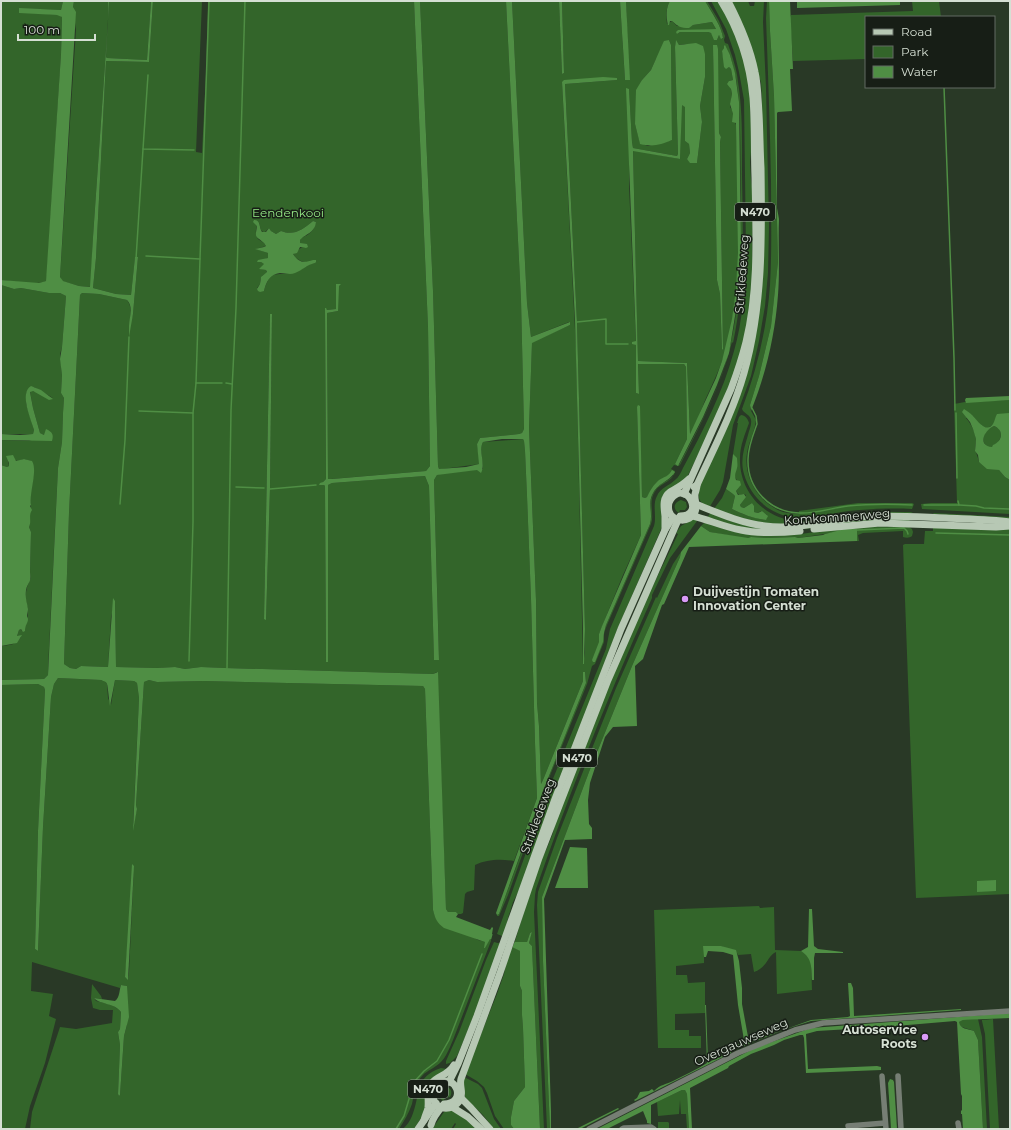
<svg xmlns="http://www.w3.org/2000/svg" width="1011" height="1130" font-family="Montserrat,sans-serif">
	<rect width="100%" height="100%" fill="#293926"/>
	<!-- green -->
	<g fill="#33652a" fill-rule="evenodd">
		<path d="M1,1H63L61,10L19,9V12L60,15L62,17V20L61,54L47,275L46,281C36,286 13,281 1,280Z"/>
		<path d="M74,1H108V20L93,237L91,287L79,286L62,281L60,277L76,30L73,7Z"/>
		<path d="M109,1H151L147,60L107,58L106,57Z"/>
		<path d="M153,1H202L196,152L202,153L206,73L208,1H414L428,327L430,466L426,471L331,479H328L327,313L338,311L336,284V309L327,310L325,308L326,479L320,485H324L325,486L326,662H328V485L332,483L425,476L429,486L434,659H439L434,480L437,475L443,473L483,469C483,461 479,449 483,442L523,439L524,441L525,451L527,496L531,599L535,743L537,798L514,861C502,859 487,859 475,865L474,890L467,892L465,894L463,913L461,914H458L456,912H448L446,909L437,672L433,674L225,668L201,667L185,669L175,667L157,668L116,667L115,601L111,617L108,667L81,666L76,669L70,668L64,664L69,513L80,295L82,293L99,294L127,300C133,307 130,319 129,327L133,314L138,257L135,258L131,295L116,294L93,288L96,258L106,61L149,62ZM313,221L316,222C314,231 309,235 301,238L299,242L302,247L293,254C299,263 305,262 315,263C307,264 302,270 295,272C278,278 271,266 264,291L257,288L260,284C260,278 262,275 267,273L266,270L261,269L265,264L261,262H258L268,258V253L256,249L266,246L264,243L258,239C255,233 255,228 259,223L261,230L264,233L269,228L271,231L276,234L281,231C294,236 302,230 313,221ZM270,314H272L270,488L266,619H264Z"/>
		<path d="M420,1H506L521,300L524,429L522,433L519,434L480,438L477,444L480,464L442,469H439L438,466L433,291Z"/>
		<path d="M512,1H559L562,74L564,73L562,1H620L625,80H629L626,1H670C666,7 666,16 667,24L672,21L677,26H691L693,25L712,22L716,29L677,31V34L680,32H708L711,33L717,40L719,35L722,39L723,38C721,25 712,12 705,1H707L719,21L725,36L724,40L725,43L728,44C732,56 737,69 738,82C743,113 742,145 742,176C743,232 745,288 733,343L732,342C721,386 700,426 680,465L678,466L674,465L671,469L675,471C674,481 661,483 656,490C647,502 655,512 651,524L607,625L604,633V642L595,664L592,666L587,684L551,773L508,895L499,916H497V915L499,914L554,763L586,683L585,672H583V681L543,780L541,784L539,726L537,703L536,600L529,428L532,342L570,325L569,322L531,337L527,303ZM669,40L671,45L672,140L648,146L640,143L635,124L642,80L651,70L656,59ZM676,41L679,45L685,44L705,54V77L700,106L702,122L697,163L687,159L690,153L689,144L685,141V106L681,104L680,159L633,150L638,361L687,363L690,434C697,423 701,410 706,398C713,383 720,368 725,353C745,281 738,198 736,125L735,122L732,110L730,107L732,94L729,81L733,80L731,69L729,67L726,68L722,52L724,48L730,55L736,79L738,93C741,126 740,158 741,191C741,245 742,301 728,354C718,393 697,430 679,465L675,464L687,439L686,367L684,364L638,363L639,394L636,393V345L632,342H636L629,186V90L632,142L633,148L677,156L678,154L675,47ZM713,46L719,133L721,137L720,142L723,349L722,350L720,294L717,280ZM617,80L565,84L577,322L585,629V652L583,664L576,349L562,82ZM639,406L642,497L645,498L647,497L656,483L670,474L674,475C669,481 661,482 656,489C646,501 654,511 650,524L606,625L603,639L599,642V634L623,575L641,535L637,407Z"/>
		<path d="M711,1H720L739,42L749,80L752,142L750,162L751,179L753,193L752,283L747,328L737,367L710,431L687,477L677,487L662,527L617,630L522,885L513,902L508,918L504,937L497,934L548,791L606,649L610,629L654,526C657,516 652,505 657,496C660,488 669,486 675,480C679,477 681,472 683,468C703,431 723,392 734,351C743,321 745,284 746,252L744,100L739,72L735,55L726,29Z"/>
		<path d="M730,1H748L750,6H754L755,1H764L763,22L766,88L769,225L768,273L765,306L759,341L751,376L733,425L723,482L720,490L709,508C698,501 697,499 700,486L746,367L762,98L761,82Z"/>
		<path d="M767,1H769L770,31L774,96L778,262L771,326L759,376L750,405V409L756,420C755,431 749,441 747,453C743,477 759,504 783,512C788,513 794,514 799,514V511L858,503H912L914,504L912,509C891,508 869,509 848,511C834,513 820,517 806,518C777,520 752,502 744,474C740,461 744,448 748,435C749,430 752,425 751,420C750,414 744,414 742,409C757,369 767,328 770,285C772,251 771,216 771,182C770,127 768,73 766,18Z"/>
		<path d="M912,1H939L941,17H866V59L793,61L790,18L791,15L913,11Z"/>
		<path d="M1,285L14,289L21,288L49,293H60L66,296L62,347L60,354L62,375L61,393L64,398L63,413L62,442L58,468L48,668V675L44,679L1,680V646C11,645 15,645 21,637L20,636H17L19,630L21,629L22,631C27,626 28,616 28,610C28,607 26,604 26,600C25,593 27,585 31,578L30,572L31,532L29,527C31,522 29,519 30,514C30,511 31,507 31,504C28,490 38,474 31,461L24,459L18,461L14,460H8L9,466L7,467L1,465V440L29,441L44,435L40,433L33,408L30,391H33L53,398L34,387L26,393V403L34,430L33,434H1Z"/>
		<path d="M1010,400V414L1009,413L988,428C982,427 977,422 973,416L966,418C971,424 975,431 976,439C976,442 975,446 975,449C976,453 978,457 979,462L999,470L1005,477L1010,480V514L922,509L921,504L931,503H957L954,404L965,402Z"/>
		<path d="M741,415C745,415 748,419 749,423C745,434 740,446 740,458C739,492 765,519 797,521C816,522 839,515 858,513C876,511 895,512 913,512L909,514L809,524H764L713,510L722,498L726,489L733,494L735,496L732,509C742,514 753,518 765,520L767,518V515L761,511L758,513L754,512L752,503L744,508L741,507L740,505L745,498L746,495L744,494L739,495L736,491L740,486L735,477L733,454L738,423H737L739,417Z"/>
		<path d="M994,426C1010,432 994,451 988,447C978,440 986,429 994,426Z"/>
		<path d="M681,500L686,502L687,507L685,510H680L679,513C672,509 674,502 681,500Z"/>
		<path d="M711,512L752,525L845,520L910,518L909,522L860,523L793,530L742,529L707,518Z"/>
		<path d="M934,513L1010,517V520L933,514Z"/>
		<path d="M692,520H700L697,521L670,558L652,595V598C609,694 570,791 536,889L535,895L534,912L544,1129H540L532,946L529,943L532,932L530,933L527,942H514L515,941L538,866L547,848L553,833L556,818L583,746L642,608L678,534L676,533L681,526Z"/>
		<path d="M705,522L717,526L801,534L855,526L909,527L912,529L913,532L912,536C910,538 906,538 903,537V531L863,533L858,535L859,541H857V529L798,538L794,537L768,538L752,537L748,538H742L710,532L701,526Z"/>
		<path d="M933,526L1010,528V894L916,898L903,545L905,544H924L925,531H933Z"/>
		<path d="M681,552L680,557L632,666L589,772L542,897L543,961L550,1129H547L537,905L538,892L557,838L593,746L616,688L656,597L657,598L673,564Z"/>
		<path d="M58,678L101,680L105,681L107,684L108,698L111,705L115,680L134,681L137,683L139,698L133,827L137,809L136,805L144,682L149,680L157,682L204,681L423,686L425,689L433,910L435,916L478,940L486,942L485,948L489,939H491V941L453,1040C449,1049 445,1061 436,1066C429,1071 424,1072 419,1080C415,1087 414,1095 412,1104C409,1113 404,1121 399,1129H30L32,1112L60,1027L76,1029L112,1023L113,1010H100L93,1008L91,998L92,984L101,996L102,999L94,998L96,1001C105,1003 114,1004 121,1012L120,1029L118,1032L120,1045L118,1094L119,1096L120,1095L124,1036L127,1025V986L121,985L120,988L32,962L31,991L53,994L49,1016L56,1019L45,1063L30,1106L25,1129H1V685L38,684L44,687L45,690L38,831L35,949L38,951L43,827L51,697L54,684ZM134,866L129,972L128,979L125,977Z"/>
		<path d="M759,906L760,908L774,907L775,950L801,951L804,952L811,960L812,990L777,994L776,952C767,956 768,967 754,972L751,954L738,955L737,953L721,946H704V963L676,966V975H687L688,983L705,982V1013L675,1014V1030H689V1036H701V1048H658L654,910Z"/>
		<path d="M494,942L502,944L466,1035L457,1056L450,1063L446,1064V1061L459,1032L486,960Z"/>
		<path d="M513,947L520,951L521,953L520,986L522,991V1015L523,1028L525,1087L514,1101L511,1117V1125L514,1129H504L495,1116L487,1093L484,1087L477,1081L465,1074L497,994L504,974L509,950Z"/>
		<path d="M978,1019L982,1037L987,1129H983L978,1040L974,1031L962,1027L958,1023L959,1022L963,1020Z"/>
		<path d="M993,1019L999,1129H990L985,1034L982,1021V1020Z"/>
		<path d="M441,1068L447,1069L427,1102L422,1117L414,1129H403C407,1125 410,1121 412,1116C421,1094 414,1077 441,1068Z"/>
		<path d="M464,1077L478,1084L482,1088L494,1119L501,1129H494L483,1115L465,1098L463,1084Z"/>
		<path d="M446,1087C451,1088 453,1092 450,1097L445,1098L443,1101C439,1098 438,1094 441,1090Z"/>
		<path d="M682,1090H685L687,1094L689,1129H687L686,1114H681L680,1100L679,1114L658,1116L657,1102Z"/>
		<path d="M449,1110H454L479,1129H453L456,1124L455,1123L451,1129H432L444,1112Z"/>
		<path d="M658,1122H668L669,1123V1129H658Z"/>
	</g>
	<!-- water -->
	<g fill="#4f8e44" fill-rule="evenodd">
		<path d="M63,1H74L73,7L76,12L60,277L63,281L79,286L90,287L93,237L108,20V1H109L106,57L107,58L147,60L151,1H153L149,62L106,61L96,258L93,288L116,294L131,295L135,257H138L133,314L129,337C129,333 129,330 129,326C129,318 134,307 127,300L99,294L82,293L80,295L69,513L64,664L70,668L76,669L81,666L108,667L113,598L115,601L116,667L157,668L175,667L185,669L201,667L225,668L433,674L438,672L446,909L448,912H456L458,914L456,917L490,930L492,927L493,928L492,934L514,942H527L530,933L532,932L529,943L532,946L540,1129H514L511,1125V1117L514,1101L525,1087L523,1028L522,1015V991L520,986V951L512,947L490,939L485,948H484L485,942L444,928C437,923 435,918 433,910L425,689L423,686L204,681L157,682L149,680L144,682L136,805L137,809L133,831L139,698L137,683L134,681L115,680L110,706C109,701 108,687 107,684C106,681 103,681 101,680L58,678L54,684L51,697L43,827L38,951L35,949L38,831L45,690L44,687L38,684L1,685V680L44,679L48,675L58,468L62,442L63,413L64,398L61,393L62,375L60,359L62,347L66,296L60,293H49L21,288L14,289L1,285V280L39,283L46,281L61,54L62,20V17L57,15L19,13V8L61,10Z"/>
		<path d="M414,1H420L433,291L438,466L439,469L466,467L479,464L477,444L480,438L519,434L522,433L524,429L521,300L506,1H512L527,303L531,337L570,322V325L532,343L529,428L536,600L537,703L539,726L541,784L543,780L583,681V672H585L586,683L543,791L499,914L497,915L496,913L537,798L535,743L531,599L527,496L525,451L524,441L523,439H502L483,442C478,451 486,464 481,473L477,470L437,475L434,480L439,660H434L429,486L425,476L332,483L328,485V662H326L325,486L324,485H319L320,483L323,482L326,479L325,308H326L327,310L336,309V284H341L339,286L338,311L327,313L328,479H332L426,471L430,466L428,327Z"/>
		<path d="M559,1H562L564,73L562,74Z"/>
		<path d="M620,1H626L630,80H625Z"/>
		<path d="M670,1H705C711,11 722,27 723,38L721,39L719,35L717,40H714L711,33L708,32H680L677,34L676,32L678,30L716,29L712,22L693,25L689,28C680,28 679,27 672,21H670L669,25H668C666,17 666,7 670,1Z"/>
		<path d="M769,1H790L793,69H790L792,111L778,112L777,113V208L779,219C778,244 780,270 778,295C775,335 766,374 751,411L750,405L759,376L771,326L778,262L774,96L770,31Z"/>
		<path d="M797,1H900V5L797,8Z"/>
		<path d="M669,40L671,45L672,140C660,145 653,147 640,144L635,124L636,90L642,80L651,70L663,43L664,41Z"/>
		<path d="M676,40L679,45L696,43L703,46L705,54V77L700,106L702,122L697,163H690L687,159L690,153L689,144L685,141V107L682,105L680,159L633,151L638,361L687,363L690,434L716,378L722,361L732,319L736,289L738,253L736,125V123L732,122L733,114L730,104L732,94L731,89L727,84L729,81L733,80L731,69L729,67L726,69L724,67L722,51L724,48V46L725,45L730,55L735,73L739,102L741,244L739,283L736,310L729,353L717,385L703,417L678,466L675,464L687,439L686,367L684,364H638L639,394L636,393V345L632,344V342L636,341L626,88L629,89L632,142L633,148L677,156L678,154L675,47Z"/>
		<path d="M713,45H717L718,49L719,133L721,137L720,142L723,349L722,350L720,294L717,280Z"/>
		<path d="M603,77L617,78V80L565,84L577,322L585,629L584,664H583V628L575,320L562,82L564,80Z"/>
		<path d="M254,220C261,220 259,228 262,232H266L269,228L271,231L276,234L281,231C294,236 302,230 313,221L316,222C315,233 305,234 300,240V243L307,244L308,247L306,248L302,247H300L297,253L293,254C299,263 304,263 313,260H316V262L315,263C306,265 303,270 295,273C290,275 285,273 280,273C270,274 266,282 264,291L260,292L258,291L257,289L260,284L261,277L267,272L266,270L259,269L264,264L261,262H257L258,260L268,258V253L255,249L264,247L266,246L264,243C255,235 255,239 257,226L253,222Z"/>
		<path d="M270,314H272L270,488L266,620L264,619Z"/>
		<path d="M31,386L41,390L53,399L49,400L33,391L30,392L33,408L40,433L44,435L46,429C52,432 54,434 52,441L1,440V434L20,435L33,434L34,430C31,419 19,393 31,386Z"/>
		<path d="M1010,396V400L966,403L965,400L966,398Z"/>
		<path d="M638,405L640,406L642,497L645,498L647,497C650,491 653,485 659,480C664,477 669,476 672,470L675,472C669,482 657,483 652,495C648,504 653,514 650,524L606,625L604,633L603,642L595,662H593L592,660L599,642V634L602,626L641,535L637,407Z"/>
		<path d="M964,409C967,411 970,413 972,415C977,420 986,434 993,424C995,421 995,417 997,414L1009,413L1010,414V480L1005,477L999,470L987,469L979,462L978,455L975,451L976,439L973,429L970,422L962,412ZM994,426C1004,430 1003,441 993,445L992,447C978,446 983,431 994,426Z"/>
		<path d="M733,454L737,458C737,461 738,465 737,468C736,473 734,474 736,480L740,481L741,485L736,491L738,495L744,494L746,497L740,505L741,507L744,508L752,503L754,506V512L758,513L762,511L768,516L766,520C755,519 742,514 732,509L735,496L733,494L726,489L730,478Z"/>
		<path d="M13,455L16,461L24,459L32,461C38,471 29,492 31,505L30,506L32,510C28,516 32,521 29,527L31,532L30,572C32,583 28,581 26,590C25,599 27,602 28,609C28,612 27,614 27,616C27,617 28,618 28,619C28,623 25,625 25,631L23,632L21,629L19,630L17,636L22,635L17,643L1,646V465L7,467L9,466V463L6,456Z"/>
		<path d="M701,526L710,532L748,538L751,537L768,538L795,537L798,538L823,535L825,534L845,529H857V541L689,547L664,604L662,605L643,659L635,666L637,726L613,727L605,737L590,783L588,800L589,824L592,828V839L565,840L544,899L551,1111V1129H550L543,961L542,897L589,772L632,666L680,557L681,552Z"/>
		<path d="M570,847L587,848L588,888H555Z"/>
		<path d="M132,864L134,866L128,980L125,977Z"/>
		<path d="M996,880V891L977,892V881Z"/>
		<path d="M809,909H812L814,946L818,949L843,952V953H815L814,958V980H812C811,968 813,959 801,951L808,947Z"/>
		<path d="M703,946H721L736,950L739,961L742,988V1004L749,1042L811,1020L848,1017L850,1016L848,983H851L853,988L854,1016L961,1009V1010L811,1021L783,1030L741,1047L738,1046L736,1043L742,1046L744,1043V1040L738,1005L733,955L723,952L708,951L706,957H704Z"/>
		<path d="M121,985L127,986L129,1017L124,1036L120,1095L119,1096L118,1094L120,1045L118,1032L120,1029L121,1012C113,1002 100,1005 94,998L115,1001C120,997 119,991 121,985Z"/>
		<path d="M705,1005H706L708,1062H709L730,1052L732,1049L731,1053L635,1101L634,1100L637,1098L640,1092L649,1091L652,1089L654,1091C661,1084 665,1085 673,1081C684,1075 696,1070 707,1063Z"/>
		<path d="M1010,1013V1018L963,1020L959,1022C960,1029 968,1029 974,1031L978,1040L983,1129H963L962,1114H961V1111L962,1110V1096L961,1094L957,1022L955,1021L884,1027L817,1031L806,1034L808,1069L877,1066L881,1067V1070L806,1073L804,1038L803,1035H800L784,1040L774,1045L751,1054L729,1066L728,1068L690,1088L692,1129H689L687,1094L685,1090H682L651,1105V1124L647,1123V1121L643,1111L607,1129H597L755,1048L811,1028Z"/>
		<path d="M890,1079L893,1080L894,1082L897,1129H891L888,1083Z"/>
		<path d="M618,1108L619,1109L615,1111L580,1129H576Z"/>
	</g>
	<!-- pier -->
	<path fill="#293926" d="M493,933L515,941L512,948L491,940Z"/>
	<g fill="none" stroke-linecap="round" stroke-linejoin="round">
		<!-- stream -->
		<g stroke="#4f8e44" stroke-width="1.5">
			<path d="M148,75L143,149L194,150"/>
			<path d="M944,87L954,358L955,410"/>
			<path d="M146,256L200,259L196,383"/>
			<path d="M136,259L143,149"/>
			<path d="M200,259L209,1"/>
			<path d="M577,322L606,319V344H628"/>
			<path d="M226,383L232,384"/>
			<path d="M752,408L756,416L757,424C753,435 748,447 748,459C747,489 770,512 799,513C815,514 831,508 848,506C869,504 890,504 912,505"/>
			<path d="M139,411L193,413V522L189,661"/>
			<path d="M193,413L196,383H222"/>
			<path d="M956,413L957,478"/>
			<path d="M236,487L264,488"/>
			<path d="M270,489L316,485"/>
			<path d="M958,501L959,505"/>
			<path d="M120,504L125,440L129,337"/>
			<path d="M924,505H959L976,506L984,508L1009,509"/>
			<path d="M857,530L904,528L907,531L908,534"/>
			<path d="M936,533L1010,535"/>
			<path d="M227,669L231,410L236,308L245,1"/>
			<path d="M396,1129L404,1116L414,1082L424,1071L437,1061L449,1040L482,954"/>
		</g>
		<!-- minor -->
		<g stroke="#767e74" stroke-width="5.5">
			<path d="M882,1076L886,1129"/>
			<path d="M898,1076L901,1129"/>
			<path d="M958,1123L959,1129"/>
			<path d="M848,1126L885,1123"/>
			<path d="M589,1129L738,1053L795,1030L823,1023L1010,1011"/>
			<path d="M622,1129L624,1128L651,1127L654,1129"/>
		</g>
		<!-- major -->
		<g stroke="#b7c8b4" stroke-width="7">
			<path d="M694,487L697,485C714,448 733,412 744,373C763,306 762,237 761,168C760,150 760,132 759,114C758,100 758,85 755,72C750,47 740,24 728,1"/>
			<path d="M684,494L731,389C737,373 742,358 746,342C759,289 756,232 755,177C754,151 755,124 753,98C750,64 739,30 721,1"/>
			<path d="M693,503C716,512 740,523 765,526C798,530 829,520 861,517C890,515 918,517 946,518C967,519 989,519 1010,522"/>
			<path d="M693,516C709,520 724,527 741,530C760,534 780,533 800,531"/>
			<path d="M665,529C665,525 665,520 665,516C664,507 662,498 670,492C677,488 683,485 689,479"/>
			<path d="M814,529L880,523L996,527L1010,526"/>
			<path d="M449,1082L458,1064L477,1016L555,799L621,629L665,530L673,517"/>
			<path d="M461,1098L471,1108L490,1129"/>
			<path d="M452,1107L468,1117L481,1129"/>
			<path d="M424,1120C425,1116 427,1112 428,1108C429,1099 426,1091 432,1083C438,1075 448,1076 454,1065"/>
			<path d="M431,1125C433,1117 439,1110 444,1104C468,1104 456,1071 438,1084C435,1087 433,1091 433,1095C433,1111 453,1112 460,1100C464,1093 459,1086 461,1079L500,973L539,858L561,801L608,680L678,520L680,516C706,516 686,479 671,499C668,503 668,507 669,511C673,523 690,523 695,512C698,505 694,500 695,494C696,490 697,488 697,485"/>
			<path d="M418,1129L436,1103"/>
		</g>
	</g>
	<!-- markers -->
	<g fill="#d99af7" stroke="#171e16" stroke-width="1.5">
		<circle cx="685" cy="599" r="4"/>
		<circle cx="925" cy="1037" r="4"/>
	</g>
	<g text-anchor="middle" stroke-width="3" stroke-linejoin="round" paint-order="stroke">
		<!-- shield labels -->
		<g fill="#171e16" stroke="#9ca59a" stroke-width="1">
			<rect x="735" y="203" width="40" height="18" rx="3"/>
			<rect x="557" y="749" width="40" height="18" rx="3"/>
			<rect x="408" y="1080" width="40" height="18" rx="3"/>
		</g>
		<g font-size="11" font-weight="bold" fill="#d5dfd3">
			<text x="755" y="216">N470</text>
			<text x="577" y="762">N470</text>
			<text x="428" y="1093">N470</text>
		</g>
		<!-- park labels -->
		<g font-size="12" fill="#95e986" stroke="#171e16">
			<text x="288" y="217">Eendenkooi</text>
		</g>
		<!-- street labels -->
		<g font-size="12" fill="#d5dfd3" stroke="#171e16">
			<text transform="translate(742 274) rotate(-86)" y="4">Strikledeweg</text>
			<text transform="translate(837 517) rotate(-4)" y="4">Komkommerweg</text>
			<text transform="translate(538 816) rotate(-70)" y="4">Strikledeweg</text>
			<text transform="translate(741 1042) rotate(-24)" y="4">Overgauwseweg</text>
		</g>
		<!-- poi labels -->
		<g font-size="12" font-weight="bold" fill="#d5dfd3" stroke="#171e16" text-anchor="start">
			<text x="693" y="596">Duijvestijn Tomaten<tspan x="693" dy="14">Innovation Center</tspan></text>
			<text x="917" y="1034" text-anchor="end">Autoservice<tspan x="917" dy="14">Roots</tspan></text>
		</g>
	</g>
	<!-- border -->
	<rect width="1011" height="1130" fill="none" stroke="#d5dfd3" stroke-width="4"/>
	<!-- legend -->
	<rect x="865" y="16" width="130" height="72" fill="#171e16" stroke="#636b62"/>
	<rect x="873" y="29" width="20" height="6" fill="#b7c8b4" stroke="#636b62"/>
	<text x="901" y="36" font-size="12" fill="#d5dfd3">Road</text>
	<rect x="873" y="46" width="20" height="12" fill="#33652a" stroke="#636b62"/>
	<text x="901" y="56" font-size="12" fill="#d5dfd3">Park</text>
	<rect x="873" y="66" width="20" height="12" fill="#4f8e44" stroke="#636b62"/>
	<text x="901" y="76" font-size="12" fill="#d5dfd3">Water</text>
	<!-- scale -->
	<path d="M18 34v6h77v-6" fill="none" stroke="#d5dfd3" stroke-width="2"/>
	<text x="24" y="34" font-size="12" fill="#d5dfd3" stroke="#171e16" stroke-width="3" paint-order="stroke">100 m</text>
</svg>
